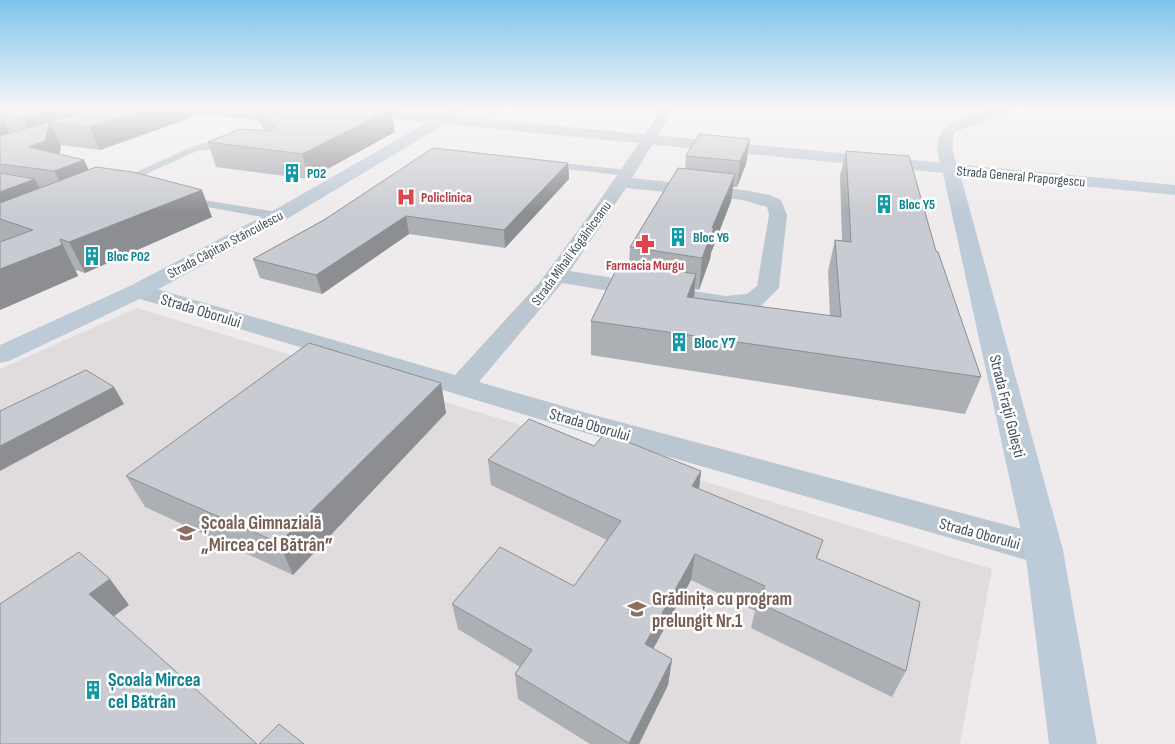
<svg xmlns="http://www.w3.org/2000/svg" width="1175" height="744" font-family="'Sofia Sans Condensed',sans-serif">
	<rect width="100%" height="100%" fill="#efebec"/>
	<!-- education -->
	<path fill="#e0dcde" d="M137,308L992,569L960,744H0V369Z"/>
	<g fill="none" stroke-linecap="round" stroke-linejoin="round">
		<!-- lane -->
		<g fill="#bbc7d0" fill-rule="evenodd">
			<path d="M205,143L232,144L237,147C228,154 209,148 197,151L122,185L118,186L113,183L191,147Z"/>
			<path d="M545,161L627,170L632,173L627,176L541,166L540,164Z"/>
			<path d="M185,197L278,212L284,216L278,220L181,202L179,200Z"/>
		</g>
		<!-- street -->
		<g fill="#bbc7d0" fill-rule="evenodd">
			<path d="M449,109H463L449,122H439L437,119Z"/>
			<path d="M662,109H674L632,178L743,190L770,195L781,200L787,215L779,288L761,306L725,310L562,283L479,382L590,414L1044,535L1057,539L1063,550L1057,561L1044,565L572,429L130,296L126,291L130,286L138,284L146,286L455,375L539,283L598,203ZM626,188L743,200L767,207L769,215L757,286L747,294L725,296L570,271Z"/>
			<path d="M993,109H1010L1009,112L955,132C949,145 954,156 958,169L956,172H944C941,167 939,160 938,154C932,121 969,117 993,109Z"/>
		</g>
		<!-- secondary -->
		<path fill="#bdcad7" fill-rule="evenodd" d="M324,109H367L444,115L1175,185V195L960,174L1063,550L1097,744H1049L1025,550L943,173L445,124L285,220L146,296L9,361L0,363V345L130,286L271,212L428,122L330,113L325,112Z"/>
	</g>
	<!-- wall -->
	<g fill="#acafb4">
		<path d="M0,109H390L395,132L309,179L216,167L208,142L263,130L260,121H261L201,114L100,150L61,145L60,154L84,160L88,170L212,217L85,273L76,270L78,276L0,310Z"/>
		<path d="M750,139L746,164L737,187H733L731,201L711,253L710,259L699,290L695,289L694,298L830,316L828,271L835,240L842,241L840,176L846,151L936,251L981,377L965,414L591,355V321L629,264L630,247L685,169L686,156Z"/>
		<path d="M568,163L569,179L505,248L409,234L322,294L260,278L253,259L324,220Z"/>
		<path d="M441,383L446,413L293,575L145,507L126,476Z"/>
		<path d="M594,446L701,471L699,489L823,540L817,558L906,671L892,697L751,628L755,611L691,580L653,649L672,659L668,685L639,744H590L518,699L515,674L520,667L458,629L452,604L574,586L607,540L491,485L488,460Z"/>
	</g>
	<!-- shaded-wall -->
	<g fill="#8c8e92">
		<path d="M53,109H134L50,122L61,145L57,166L29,147L34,140L22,117Z"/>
		<path d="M146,109H199L201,114L100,150L90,127Z"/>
		<path d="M391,109L395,132L309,179L302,154Z"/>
		<path d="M4,122L16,146L0,151V124Z"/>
		<path d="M750,139L746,164L737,187L740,161Z"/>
		<path d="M84,160L96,186L68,198L54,171Z"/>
		<path d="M568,163L569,179L505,248L504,230Z"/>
		<path d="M735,174L731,201L711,253L710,259L699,290L702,258L712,228Z"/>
		<path d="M35,179L49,206L0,219V192Z"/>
		<path d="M202,190L212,217L85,273L69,242Z"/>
		<path d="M406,216L409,234L322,294L316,275Z"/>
		<path d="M60,239L78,276L0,310V269Z"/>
		<path d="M696,274L693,307L687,297Z"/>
		<path d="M441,383L446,413L293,575L279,543Z"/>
		<path d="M114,387L124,404L0,471V446Z"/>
		<path d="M701,471L698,497L692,486Z"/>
		<path d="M695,554L691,580L642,669L645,644Z"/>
		<path d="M110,579L129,605L109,620L89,594Z"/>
		<path d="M672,659L668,685L639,744H629Z"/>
	</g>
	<!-- building -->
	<g fill="#c8cbd1" stroke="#8c8e92">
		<path d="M0,109H53L22,117L0,113Z"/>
		<path d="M94,109H146L90,127L50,122L45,141L29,147L84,160L54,171L0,164V136Z"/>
		<path d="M292,109H391L302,154L208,142L240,129L269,131L275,127L274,125L268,122L260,121Z"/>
		<path d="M699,134L750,139L740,161L686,156Z"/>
		<path d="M433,148L568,163L504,230L406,216L316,275L253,259L324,220Z"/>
		<path d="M846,151L909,156L936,251L938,252L981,377L591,321L620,262L696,274L687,297L841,317L835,240L851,242Z"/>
		<path d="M96,167L133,172L202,190L69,242L60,239L62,245L0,269V242L33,230L0,219V203Z"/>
		<path d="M678,168L735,174L712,228H714L702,258L630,247Z"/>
		<path d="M0,173L35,179L0,192Z"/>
		<path d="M309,343L441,383L279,543L126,476Z"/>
		<path d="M86,370L114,387L0,446V411Z"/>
		<path d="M529,419L594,446L605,433L701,471L692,486L823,540L816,558L920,602L906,671L757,602L765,586L695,554L645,644L672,659L629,743L515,674L532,650L452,604L500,547L574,586L621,521L488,460Z"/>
		<path d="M79,552L110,579L89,594L257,744H0V604Z"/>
		<path d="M279,724L304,744H259Z"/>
	</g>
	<!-- sky -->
	<linearGradient id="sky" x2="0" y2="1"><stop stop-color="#7ec4ec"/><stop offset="0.51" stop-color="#f8f6f6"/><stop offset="1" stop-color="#f8f6f6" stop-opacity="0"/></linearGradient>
	<rect width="1175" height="213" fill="url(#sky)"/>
	<!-- icons -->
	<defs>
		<g id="building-bare" transform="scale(1.5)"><path d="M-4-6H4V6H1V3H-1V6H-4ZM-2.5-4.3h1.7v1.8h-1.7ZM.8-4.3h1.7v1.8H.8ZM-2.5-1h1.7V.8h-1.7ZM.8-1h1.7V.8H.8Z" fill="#0f9aa8" stroke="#fff" stroke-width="2.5" paint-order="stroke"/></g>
		<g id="hospital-bare" transform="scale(1.5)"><path d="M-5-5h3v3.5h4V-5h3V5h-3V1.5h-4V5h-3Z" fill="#e0444e" stroke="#fff" stroke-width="2.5" paint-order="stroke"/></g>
		<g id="pharmacy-bare" transform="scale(1.5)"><path d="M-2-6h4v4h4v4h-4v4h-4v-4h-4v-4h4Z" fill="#e0444e" stroke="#fff" stroke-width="2.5" paint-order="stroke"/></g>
		<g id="school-bare" transform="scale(1.5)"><path d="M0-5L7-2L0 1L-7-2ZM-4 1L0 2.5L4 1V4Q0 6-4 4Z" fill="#8d6e63" stroke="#fff" stroke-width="2.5" paint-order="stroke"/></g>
	</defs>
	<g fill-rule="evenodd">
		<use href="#building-bare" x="292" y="173"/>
		<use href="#hospital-bare" x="406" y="197"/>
		<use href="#building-bare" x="884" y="204"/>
		<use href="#building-bare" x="678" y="237"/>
		<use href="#pharmacy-bare" x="645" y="244"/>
		<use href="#building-bare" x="92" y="256"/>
		<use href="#building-bare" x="679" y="342"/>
		<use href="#school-bare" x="186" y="533"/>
		<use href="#school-bare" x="637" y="609"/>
		<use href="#building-bare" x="93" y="690"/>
	</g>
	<g text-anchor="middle" stroke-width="5" stroke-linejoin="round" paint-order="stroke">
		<!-- far-culture labels -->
		<g font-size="14" font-weight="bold" fill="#0d838f" stroke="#fff" text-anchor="start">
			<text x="307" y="178">P02</text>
			<text x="899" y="209">Bloc Y5</text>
			<text x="693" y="242">Bloc Y6</text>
			<text x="107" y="261">Bloc P02</text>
		</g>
		<!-- far-street labels -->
		<g font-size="14" fill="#43505a" stroke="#fff">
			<text transform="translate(1021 176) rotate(5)" y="5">Strada General Praporgescu</text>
			<text transform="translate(225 244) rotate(-28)" y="5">Strada Căpitan Stănculescu</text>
			<text transform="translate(571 253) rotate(-54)" y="5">Strada Mihail Kogălniceanu</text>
		</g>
		<!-- far-health labels -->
		<g font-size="14" font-weight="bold" fill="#be3a42" stroke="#fff" text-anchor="start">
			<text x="421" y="202">Policlinica</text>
			<text x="645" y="270" text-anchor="middle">Farmacia Murgu</text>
		</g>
		<!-- street labels -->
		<g font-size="16" fill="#43505a" stroke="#fff">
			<text transform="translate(201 310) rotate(17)" y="6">Strada Oborului</text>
			<text transform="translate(1008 406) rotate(76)" y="6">Strada Frații Golești</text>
			<text transform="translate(590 424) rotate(16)" y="6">Strada Oborului</text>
			<text transform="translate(980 533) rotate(15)" y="6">Strada Oborului</text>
		</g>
		<!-- culture labels -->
		<g font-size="16" font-weight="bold" fill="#0d838f" stroke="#fff" text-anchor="start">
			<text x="694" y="348">Bloc Y7</text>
		</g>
		<!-- near-education labels -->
		<g font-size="19" font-weight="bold" fill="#785e54" stroke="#fff" text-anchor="start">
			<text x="201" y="529">Școala Gimnazială<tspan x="201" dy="22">„Mircea cel Bătrân”</tspan></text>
			<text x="652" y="605">Grădinița cu program<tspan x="652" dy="22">prelungit Nr.1</tspan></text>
		</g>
		<!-- near-culture labels -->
		<g font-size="19" font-weight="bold" fill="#0d838f" stroke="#fff" text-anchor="start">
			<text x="108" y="686">Școala Mircea<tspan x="108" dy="22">cel Bătrân</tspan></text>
		</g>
	</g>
</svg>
